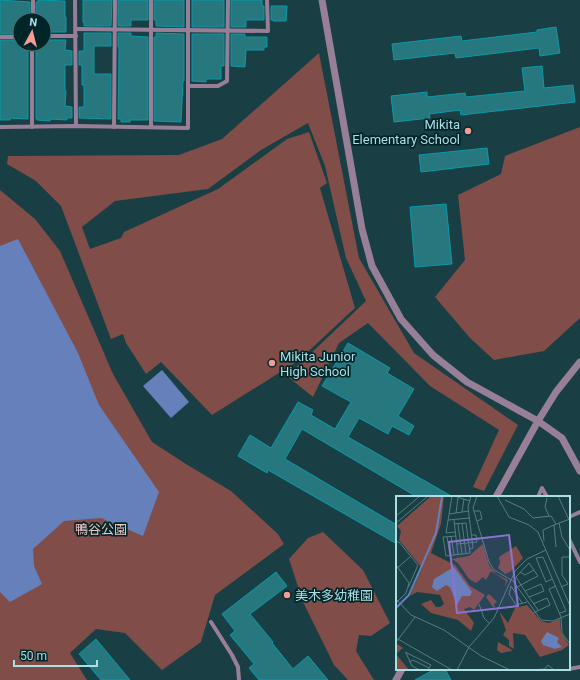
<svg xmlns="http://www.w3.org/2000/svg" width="580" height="680" font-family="Roboto,'Noto Sans JP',sans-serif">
	<rect width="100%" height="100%" fill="#193e43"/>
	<!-- green -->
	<g fill="#804d48">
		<path d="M319,53L359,258L414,353L518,425L484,491L473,487L499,430L430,386L368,323L339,343L313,397L287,376L366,301L346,258L325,166L308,123L261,150L208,189L115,201L82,227L90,249L121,238L124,232L218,189L287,139L309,132L327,183L320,188L355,308L298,361L212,415L161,362L146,374L126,343L123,334L111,339L61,206L36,181L7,164L8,156L179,155L222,139Z"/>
		<path d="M580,127V318L544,351L494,360L470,338L435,297L465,260L458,195L501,174L505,156Z"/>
		<path d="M0,190L35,219L60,251L113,374L152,442L186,464L231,491L278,534L284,544L215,595L201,642L162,670L125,633L96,629L70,653L87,680H0Z"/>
		<path d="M323,532L363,570L390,623L371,636L359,635L356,651L374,680H348L334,665L303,602L289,559L308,538Z"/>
	</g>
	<!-- water -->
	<g fill="#6680bb">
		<path d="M18,239L78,353L99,405L159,492L143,536L101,518L64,521L33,549L34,566L42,584L10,602L0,592V246Z"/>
		<path d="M162,370L189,402L171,418L143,386Z"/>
	</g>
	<!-- building -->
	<g fill="#27777f" stroke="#079ca9">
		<path d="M0,0L30,2V20H20V34H0Z"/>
		<path d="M38,0L65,1V17H66V32H44V20H36V2H38Z"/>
		<path d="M83,0H112L111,26H84V22H83Z"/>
		<path d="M118,0H148V20H131V26H118Z"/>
		<path d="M154,0H184V27L156,26V20H154Z"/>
		<rect x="192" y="0" width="32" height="27"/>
		<path d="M231,0H262V6H264V20H246V27H231Z"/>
		<path d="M271,6H287L286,21H273V20H271Z"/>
		<path d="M556,27L560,53L540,56L539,48L456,58L455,53L394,60L392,44L461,36L462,41L537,32V30Z"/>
		<path d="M84,33H111V46H94V74H111V119L79,118V107H84V85H82V65H79V51H84Z"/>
		<path d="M118,33H131V36L148,37V120H130V122H121V119H118L119,47H118Z"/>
		<path d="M156,33L184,34V81H183L181,122L154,121V37H156Z"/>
		<path d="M192,34H224V66H221V79H206V82L192,81Z"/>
		<path d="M231,34H245V37H267V47H264V50H246L245,67L231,66Z"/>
		<path d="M0,40H20V44L28,45V119L10,118V120H0Z"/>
		<path d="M44,40H66L65,50L72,51V65H65V91H66L65,106L72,107V118H67V120L50,119V121L37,120V119H36V45H43V44H44Z"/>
		<path d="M542,66L544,88L573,85L575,102L461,115L460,110L429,114L430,118L394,122L391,96L427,92V97L465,93L466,97L525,91L522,68Z"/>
		<path d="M487,148L489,164L421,172L419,155Z"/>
		<path d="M446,204L452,264L415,267L410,207Z"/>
		<path d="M348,343L390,368L387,373L414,389L398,416L414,426L409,435L392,426L388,434L359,418L348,437L453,497H417L302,429L285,459L397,525V544L268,470L267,473L238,456L250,435L271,448L298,402L313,410L311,415L335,429L351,402L322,386Z"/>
		<path d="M276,572L287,586L250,614L273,642L272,643L293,669L308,656L328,680H259L249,668L254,664L230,635L235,631L222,614Z"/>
		<path d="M96,639L130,680H101L79,654Z"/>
		<path d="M435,669H445L451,680H415Z"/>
	</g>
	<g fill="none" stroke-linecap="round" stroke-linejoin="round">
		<!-- minor -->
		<g stroke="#978097" stroke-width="4">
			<path d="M75,0L76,126"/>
			<path d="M33,20V0"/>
			<path d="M76,29L268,31L267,0"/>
			<path d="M44,36H76"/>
			<path d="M0,37H20"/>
			<path d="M188,86H218L227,81L228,0"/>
			<path d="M0,127L76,126L188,128V0"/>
			<path d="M32,127V44"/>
			<path d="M114,127L115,0"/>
			<path d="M151,127V0"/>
			<path d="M538,497L542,488L547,497"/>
			<path d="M569,517L580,512"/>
			<path d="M569,539L580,562"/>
			<path d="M211,622L232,655L238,667L239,680"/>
			<path d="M569,669L580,667"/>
		</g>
		<!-- tertiary -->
		<g stroke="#978097" stroke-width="7">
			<path d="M322,0L362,229L372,266L401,319L433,355L467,382L538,421L562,438L580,471"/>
			<path d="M496,497L538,421L556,392L580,362"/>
			<path d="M396,680L402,669"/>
		</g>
	</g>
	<!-- markers -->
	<g fill="#f59c94" stroke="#002529" stroke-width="1.5">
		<circle cx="468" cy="131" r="4"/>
		<circle cx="272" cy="363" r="4"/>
		<circle cx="287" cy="595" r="4"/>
	</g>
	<g text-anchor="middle" stroke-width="3.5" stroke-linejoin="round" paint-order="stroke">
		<!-- poi labels -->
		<g font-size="13" fill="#abdee5" stroke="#002529" text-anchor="start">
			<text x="460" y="129" text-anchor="end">Mikita<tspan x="460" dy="15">Elementary School</tspan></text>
			<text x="280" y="361">Mikita Junior<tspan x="280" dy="15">High School</tspan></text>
			<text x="295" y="600">美木多幼稚園</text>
		</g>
		<!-- park labels -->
		<g font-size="13" fill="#f2c7c2" stroke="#002529">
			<text x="101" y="534">鴨谷公園</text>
		</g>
	</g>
	<!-- overview -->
	<g transform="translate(396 496)">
		<rect width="174" height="174" fill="#193e43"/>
		<path d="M35,0H48L45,28L35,57L59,69L74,90L89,99L78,114L74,111L68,113L78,127L75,135L62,124L35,117L25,108L35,104L40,111H44L48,108L44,99L21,96L14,100L26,72L3,44L5,35L1,30ZM87,48L93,69L100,78L112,84L109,91L110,85L95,75L90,84L87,81L80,87L73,83L62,67L56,63L73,60ZM120,50L127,62L114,76L109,78L102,72L104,67L103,61ZM93,98L101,106L98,108L99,114L90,101ZM131,109L145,125L153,127L164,123L165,136L173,149L166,154L144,161L129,139L117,137L118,153L113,150V144L107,139L110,134L103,115L112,127L119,112ZM102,146L116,154V155L105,157L101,154ZM0,147L7,152L0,158L13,174H0Z" fill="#804d48"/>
		<path d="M58,71L76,96L74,100H66L61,109L54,91L50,89L41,95L36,91L38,83ZM151,136L163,142L161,146L166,151L159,153L147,149L145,145Z" fill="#6680bb"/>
		<path fill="none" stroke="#6680bb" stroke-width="2" d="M0,112L13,99L40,37L46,1"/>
		<path fill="none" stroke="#537e84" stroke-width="1" d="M56,0L50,37L59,36M58,0L74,5M81,0L77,12L93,66L98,74L117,85L145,124L157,125L174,118M101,0L113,21L133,29L142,36L174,110M134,0H160M162,0L174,26M151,2L149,11L153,20M109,4L128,13L137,22L155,20L160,28M78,15H84L86,23L81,25M66,16L68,3M60,17L62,2M53,18L73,15M0,20L24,0M52,24L74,22M58,24L62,59M0,27L32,0M66,27L70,58M163,27L166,41L174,54M58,28L70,27L74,57L50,60L47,41L60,40M62,28L66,58M55,40L58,59M51,41L54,60M148,45L147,34L158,29M0,46H3L22,69L12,92M61,48L81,46L80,39H75M160,51L158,29L174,23M73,53L77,52L72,11L75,0M140,62L147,61L170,115L164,117M140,62L150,86L156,83M0,69L13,87L10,97L0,107M0,73L15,60M124,76L129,79L138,74M160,90L153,93L165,121L166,137L174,148M165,91L172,88L166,79V61H174M118,93L132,85L142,80L133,67L120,81L125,89L133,101L142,114M129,95L145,88L148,95L133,101M1,104L15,119L48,134L85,160L114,174M126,107L115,90L113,98L120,109L131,106M83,108L88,122L93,127M137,108L151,102L154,109L137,117M0,142L56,174M1,145L19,121M9,156L35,169L32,174M10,157L16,170L24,174M13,166L17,164L33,172M61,174L73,151L98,122L119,75L131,63L150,54M131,174L149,173L152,169L158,174"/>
		<path fill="#8e73ce" fill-opacity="0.15" stroke="#8e73ce" stroke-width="2" d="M113,39L122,110L61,117L53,46Z"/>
		<rect width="174" height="174" fill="none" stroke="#abdee5" stroke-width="2"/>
	</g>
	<!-- north arrow -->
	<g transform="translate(32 32) rotate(7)"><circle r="19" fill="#002529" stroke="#446f74"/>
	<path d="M0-3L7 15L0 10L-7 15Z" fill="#f59c94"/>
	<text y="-6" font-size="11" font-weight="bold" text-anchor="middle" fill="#abdee5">N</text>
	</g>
	<!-- scale -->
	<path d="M14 660v6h83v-6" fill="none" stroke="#abdee5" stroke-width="2"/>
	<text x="20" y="660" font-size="12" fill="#abdee5" stroke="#002529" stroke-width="3" paint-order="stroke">50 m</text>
</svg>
